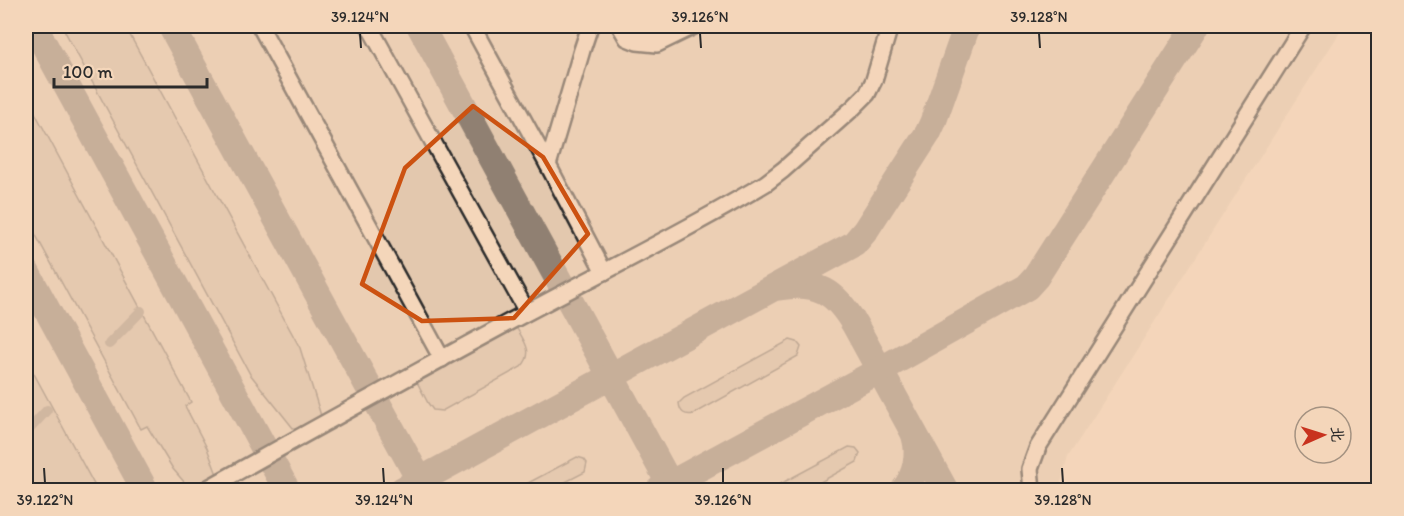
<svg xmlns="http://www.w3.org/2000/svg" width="1404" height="516" font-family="Itim,'LXGW WenKai TC',sans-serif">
	<rect width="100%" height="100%" fill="#f4d6ba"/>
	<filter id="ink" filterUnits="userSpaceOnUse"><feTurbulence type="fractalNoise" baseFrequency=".0167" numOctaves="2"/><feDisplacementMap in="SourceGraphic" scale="12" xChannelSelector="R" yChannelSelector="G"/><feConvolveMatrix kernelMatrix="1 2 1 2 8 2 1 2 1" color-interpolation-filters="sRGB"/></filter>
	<g filter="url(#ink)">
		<!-- built -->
		<path fill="#e3c8ae" d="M26,26H1344L1068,457L1059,490H26Z"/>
		<!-- green -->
		<g fill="#d3baa2" stroke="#7f7266" stroke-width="1.5">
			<path d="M62,26H125L300,348L322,419L297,433L250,374Z"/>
			<path d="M26,96L191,402L185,406L207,448L218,477L191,490L173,469L147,426L141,429L26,217Z"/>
			<path d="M516,327C524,341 535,353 521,367L442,411L433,410L428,403L417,382Z"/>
			<path d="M790,340L797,342L801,347L798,356L694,414C685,416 680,413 679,403L684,398Z"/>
			<path d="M26,359L97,490H26Z"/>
			<path d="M849,447L856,448L860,453L857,462L806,490H769Z"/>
			<path d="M577,457L584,459L587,463L585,472L550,490H515Z"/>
		</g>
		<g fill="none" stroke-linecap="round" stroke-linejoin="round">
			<!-- canal -->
			<g stroke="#a49281" stroke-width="10">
				<path d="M109,344L141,311"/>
				<path d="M26,433L47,410"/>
			</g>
			<!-- taxiway -->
			<g stroke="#908072" stroke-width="27">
				<path d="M34,26L287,490"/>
				<path d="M171,26L425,490"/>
				<path d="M420,26L673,490"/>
				<path d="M26,271L145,490"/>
				<path d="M779,287C818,280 836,292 855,325L945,490"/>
				<path d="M402,490L854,244L865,231L928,133L933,122L967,26"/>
				<path d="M659,490L880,370L1027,287L1036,277L1196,26"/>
				<path d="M904,490C916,475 920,455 915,437"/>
			</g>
			<!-- minor casing -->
			<g stroke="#2b2b2b" stroke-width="20">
				<g id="minor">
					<path d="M260,26L442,359"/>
					<path d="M369,26L527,312"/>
					<path d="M472,26L548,165L604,272"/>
					<path d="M620,26L627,38L637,42L657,44L694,26"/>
					<path d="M633,26L636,32L655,33L671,26"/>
					<path d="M548,165L582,50L590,26"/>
					<path d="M205,490C312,430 418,371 526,313C606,270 688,230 766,183L783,170L853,108L867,94L874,80L890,26"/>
					<path d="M1032,490L1030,469L1038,447L1303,26"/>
				</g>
			</g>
			<!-- minor -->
			<use href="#minor" stroke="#f4d6ba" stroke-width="15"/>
		</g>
	</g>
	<!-- marked area -->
	<path d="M0 0H1404V516H0ZM473,106L543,157L588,234L514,318L422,321L362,284L405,168Z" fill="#f4d6ba" fill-opacity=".55" fill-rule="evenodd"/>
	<path fill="none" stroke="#cc5211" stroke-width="4.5" stroke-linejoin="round" d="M473,106L543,157L588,234L514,318L422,321L362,284L405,168Z"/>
	<!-- ticks -->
	<path fill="none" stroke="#2b2b2b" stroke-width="2" d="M360,33L361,48M700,33L701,48M1039,33L1040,48M44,468L45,483M383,468L384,483M723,468V483M1062,468L1063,483"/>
	<!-- margin -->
	<rect width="1404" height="516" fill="none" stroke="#f4d6ba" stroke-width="66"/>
	<!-- north arrow -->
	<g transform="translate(1323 435) rotate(87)"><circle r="28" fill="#f4d6ba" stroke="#a49281" stroke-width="1.5"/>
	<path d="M0-4.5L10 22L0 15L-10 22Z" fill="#c8321e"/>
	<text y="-9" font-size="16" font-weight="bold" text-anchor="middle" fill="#2b2b2b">北</text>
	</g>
	<!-- scale -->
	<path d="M54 78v9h153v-9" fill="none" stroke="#2b2b2b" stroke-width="3"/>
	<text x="63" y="78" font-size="18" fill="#2b2b2b" stroke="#f4d6ba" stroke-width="4.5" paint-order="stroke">100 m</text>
	<rect x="33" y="33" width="1338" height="450" fill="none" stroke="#2b2b2b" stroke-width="2"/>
	<g font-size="15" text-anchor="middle" fill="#2b2b2b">
		<text x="360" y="22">39.124°N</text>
		<text x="700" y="22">39.126°N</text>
		<text x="1039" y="22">39.128°N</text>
		<text x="45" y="505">39.122°N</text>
		<text x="384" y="505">39.124°N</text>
		<text x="723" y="505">39.126°N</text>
		<text x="1063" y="505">39.128°N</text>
	</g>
</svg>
